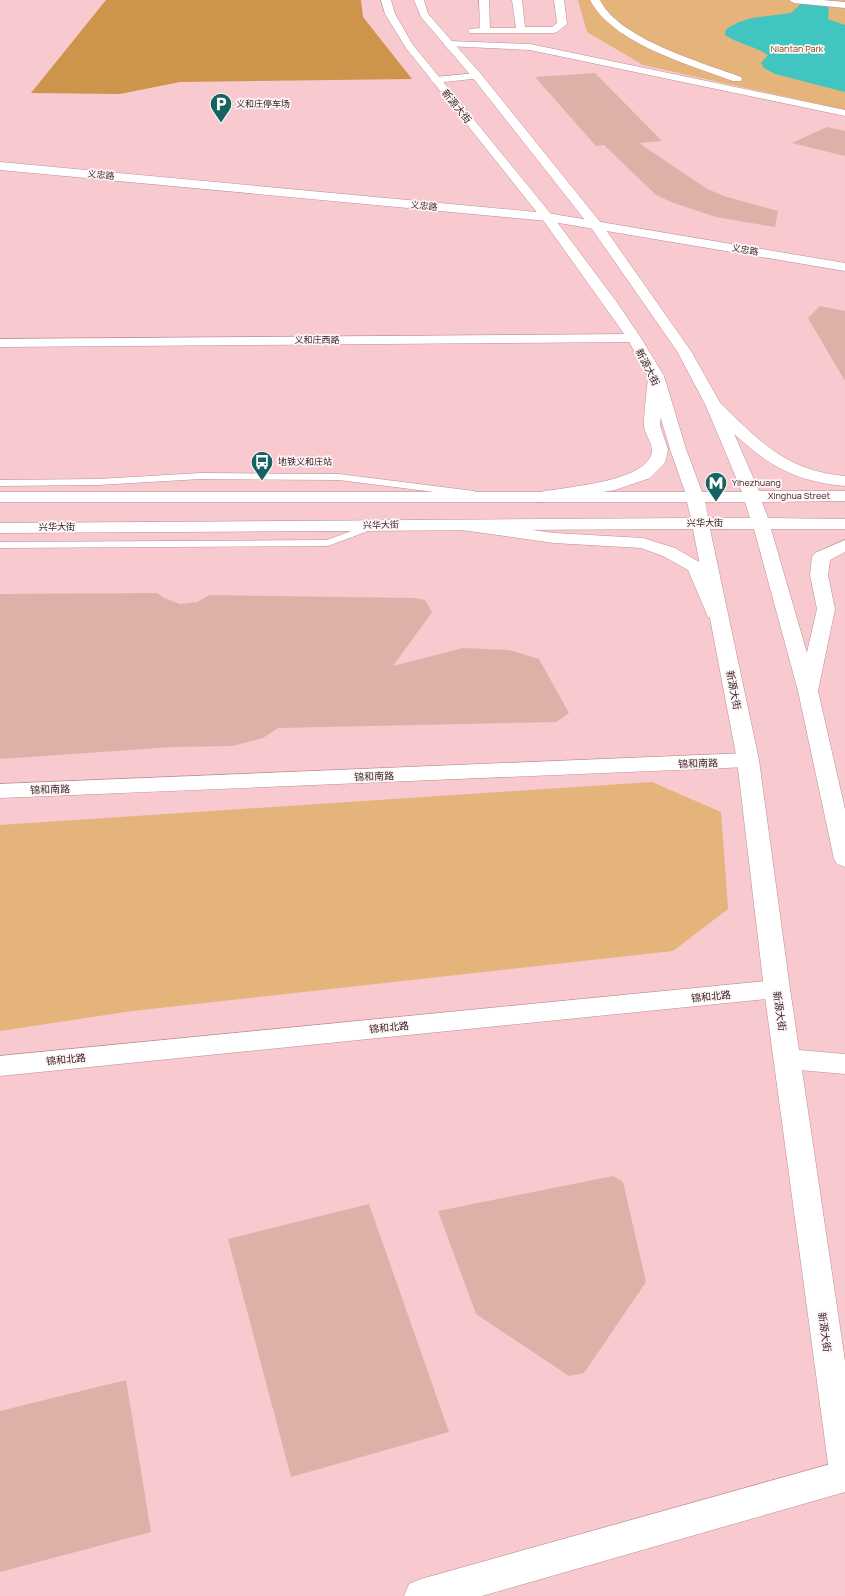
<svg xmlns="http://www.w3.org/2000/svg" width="845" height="1596" font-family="Manrope,'Noto Sans SC',sans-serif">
	<rect width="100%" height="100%" fill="#f8c9ce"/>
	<!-- green -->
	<g fill="#e4b47a">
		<path d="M578,0H845V110L643,65L587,32Z"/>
		<path d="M652,782L721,812L728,909L673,951L132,1011L0,1031V825Z"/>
	</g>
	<!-- forest -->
	<path fill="#cd944b" d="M106,0H361L363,17L412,79L180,82L120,94L31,93Z"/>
	<!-- water -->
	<path fill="#41c5c0" d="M805,0H832L829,1L828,19L845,25V92L775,74L764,68L761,63L768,55C755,46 738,44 725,35L726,29L739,22L752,18L791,13Z"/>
	<!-- building -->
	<g fill="#deb1a8">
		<path d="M595,73L662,141L639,143L707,189L727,197L778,211L775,227L716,217L671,202L656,195L604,145L596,146L535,77Z"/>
		<path d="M827,127L845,131V156L792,143Z"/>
		<path d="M820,306L845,311V381L808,318Z"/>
		<path d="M157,593L164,598L180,604L197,602L210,595L413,598L425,600L432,612L393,666L463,648L509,650L539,659L569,713L556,722L278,728L263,738L232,746L173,747L0,759V594Z"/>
		<path d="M613,1176L623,1182L646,1282L584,1373L569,1376L476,1314L438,1211Z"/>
		<path d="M369,1204L449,1432L291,1477L228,1239Z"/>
		<path d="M126,1380L151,1532L0,1572V1411Z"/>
	</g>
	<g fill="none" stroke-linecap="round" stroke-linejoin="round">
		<!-- service casing -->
		<g stroke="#bb8f94" stroke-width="1">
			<g id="service">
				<path d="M201,473L339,474L474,491L479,494L474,497L339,480L201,479L98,485L0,486V480L98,479Z"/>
				<path d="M375,522L380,525L379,527L328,546L0,548V542L327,540Z"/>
			</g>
		</g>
		<!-- minor casing -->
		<g stroke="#bb8f94" stroke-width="1">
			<g id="minor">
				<path d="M479,0H489L490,28H516L512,0H522L525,27H552L557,23L554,0H564L567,24L557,32L554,33H470L468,31L470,29L480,28Z"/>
				<path d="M590,0H600C619,39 701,62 741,77L742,79L741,81H733C690,65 612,43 590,0Z"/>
				<path d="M789,0H822L845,2V8L794,3Z"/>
				<path d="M449,41L530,44L845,110V116L530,50L446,46L444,44Z"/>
				<path d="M634,334L639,335L641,338L639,341L634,342L0,347V339Z"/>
				<path d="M748,753L756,755L759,760L756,765L748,767L0,798V784Z"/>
				<path d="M777,980L786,983L790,989L786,995L777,998L0,1076V1056Z"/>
				<path d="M845,1460V1492L482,1596H404L409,1584L421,1579Z"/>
			</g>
		</g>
		<!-- tertiary casing -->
		<g stroke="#bb8f94" stroke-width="1">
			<path id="tertiary" d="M0,162L547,213L845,263V271L547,221L0,170Z"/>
		</g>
		<!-- secondary casing -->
		<g stroke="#bb8f94" stroke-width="1">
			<g id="secondary">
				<path d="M477,73L481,74L482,76L481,78L435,83L430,80L435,77Z"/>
				<path d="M656,371L661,373L664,376L660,426L668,449L666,460L664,464L650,478L615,490L541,502L535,501L532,497L535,493C560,487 649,483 652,451C652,442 644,433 644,425C644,409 647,392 648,376L651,373Z"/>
				<path d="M714,401L720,403C760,441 786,471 845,476V486C779,480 754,453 708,409L706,406L708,403Z"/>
				<path d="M468,521L554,533L643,538L675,548L701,563L710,578L724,613L722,617L715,619L708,617L688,570L663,556L641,548L554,543L462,530L459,526L462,522Z"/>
				<path d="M845,540V552L830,560L828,575L835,609L818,691L815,695L808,697L801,695L798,691L817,609L810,575L812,557L815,553Z"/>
				<path d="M787,1049L845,1054V1074L787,1069L778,1066L774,1059L778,1052Z"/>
			</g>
		</g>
		<!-- primary casing -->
		<g stroke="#bb8f94" stroke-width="1">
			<path id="primary" d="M381,0H391L395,14L413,45L551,214L616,301L641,338L664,376L686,449L702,492H742L706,406L677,351L592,229L473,78L421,17L414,0H424L428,14L481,74L601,223L691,351L722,406L759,491H845V501L762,502L768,518L845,519V529H771L818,691L845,809V867L837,864L834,859L798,691L754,529H710L759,760L790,989L845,1361V1487L833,1482L829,1471L764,989L737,760L693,529L0,533V523L691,518L687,502H0V492H685L670,449L648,376L627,338L543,220L406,48L385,14ZM705,502H745L750,518H708Z"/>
		</g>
		<!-- service -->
		<use href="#service" fill="#fff" fill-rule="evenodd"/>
		<!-- minor -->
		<use href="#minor" fill="#fff" fill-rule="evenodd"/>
		<!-- tertiary -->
		<use href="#tertiary" fill="#fff" fill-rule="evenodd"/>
		<!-- secondary -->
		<use href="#secondary" fill="#fff" fill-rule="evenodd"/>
		<!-- primary -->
		<use href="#primary" fill="#fff" fill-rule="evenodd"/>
	</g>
	<!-- icons -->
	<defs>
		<g id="parking-pin" transform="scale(1.15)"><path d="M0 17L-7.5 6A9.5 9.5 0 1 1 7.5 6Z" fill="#166461" stroke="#fff5f6"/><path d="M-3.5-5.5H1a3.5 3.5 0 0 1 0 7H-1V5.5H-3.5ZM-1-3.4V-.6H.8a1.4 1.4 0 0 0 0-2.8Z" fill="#fff"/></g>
		<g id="bus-pin" transform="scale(1.15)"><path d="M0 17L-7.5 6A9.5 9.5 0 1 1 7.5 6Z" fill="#166461" stroke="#fff5f6"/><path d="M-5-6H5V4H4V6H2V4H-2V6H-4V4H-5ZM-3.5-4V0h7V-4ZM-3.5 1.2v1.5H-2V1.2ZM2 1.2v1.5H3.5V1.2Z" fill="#fff"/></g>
		<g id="metro-pin" transform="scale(1.15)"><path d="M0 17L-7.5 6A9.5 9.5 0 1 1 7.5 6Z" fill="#166461" stroke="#fff5f6"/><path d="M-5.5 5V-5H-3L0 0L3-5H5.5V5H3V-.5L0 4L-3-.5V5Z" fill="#fff"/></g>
	</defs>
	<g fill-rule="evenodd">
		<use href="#parking-pin" x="221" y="104"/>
		<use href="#bus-pin" x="262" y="462"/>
		<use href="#metro-pin" x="716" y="483"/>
	</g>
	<g text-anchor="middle" stroke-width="3.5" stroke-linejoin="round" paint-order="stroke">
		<!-- far-park labels -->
		<g font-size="9" fill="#724b14" stroke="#fff5f6">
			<text x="797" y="52">Niantan Park</text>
		</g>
		<!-- far-poi labels -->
		<g font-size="9" fill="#301f21" stroke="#fff5f6" text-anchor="start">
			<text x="236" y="107">义和庄停车场</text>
			<text x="278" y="465">地铁义和庄站</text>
			<text x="732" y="486">Yihezhuang</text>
		</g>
		<!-- far-street labels -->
		<g font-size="9" fill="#301f21" stroke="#fff5f6">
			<text transform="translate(101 175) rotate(5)" y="3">义忠路</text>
			<text transform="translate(424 206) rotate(5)" y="3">义忠路</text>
			<text transform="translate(745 250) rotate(9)" y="3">义忠路</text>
			<text x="317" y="343">义和庄西路</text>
			<text x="799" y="499">Xinghua Street</text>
			<text x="705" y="526">兴华大街</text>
			<text transform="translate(381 525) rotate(-1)" y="3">兴华大街</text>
			<text x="57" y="530">兴华大街</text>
		</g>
		<!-- street labels -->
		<g font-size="10" fill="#301f21" stroke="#fff5f6">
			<text transform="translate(457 106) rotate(51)" y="4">新源大街</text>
			<text transform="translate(648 367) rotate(63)" y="4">新源大街</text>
			<text transform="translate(734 690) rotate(79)" y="4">新源大街</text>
			<text transform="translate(698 763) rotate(-2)" y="4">锦和南路</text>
			<text transform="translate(374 776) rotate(-2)" y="4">锦和南路</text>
			<text transform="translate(50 789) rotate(-2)" y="4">锦和南路</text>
			<text transform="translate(711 996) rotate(-6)" y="4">锦和北路</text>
			<text transform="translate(780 1011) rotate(82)" y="4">新源大街</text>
			<text transform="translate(389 1027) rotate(-6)" y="4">锦和北路</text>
			<text transform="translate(66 1059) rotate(-6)" y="4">锦和北路</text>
			<text transform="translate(825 1332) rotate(82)" y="4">新源大街</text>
		</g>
	</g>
</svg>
